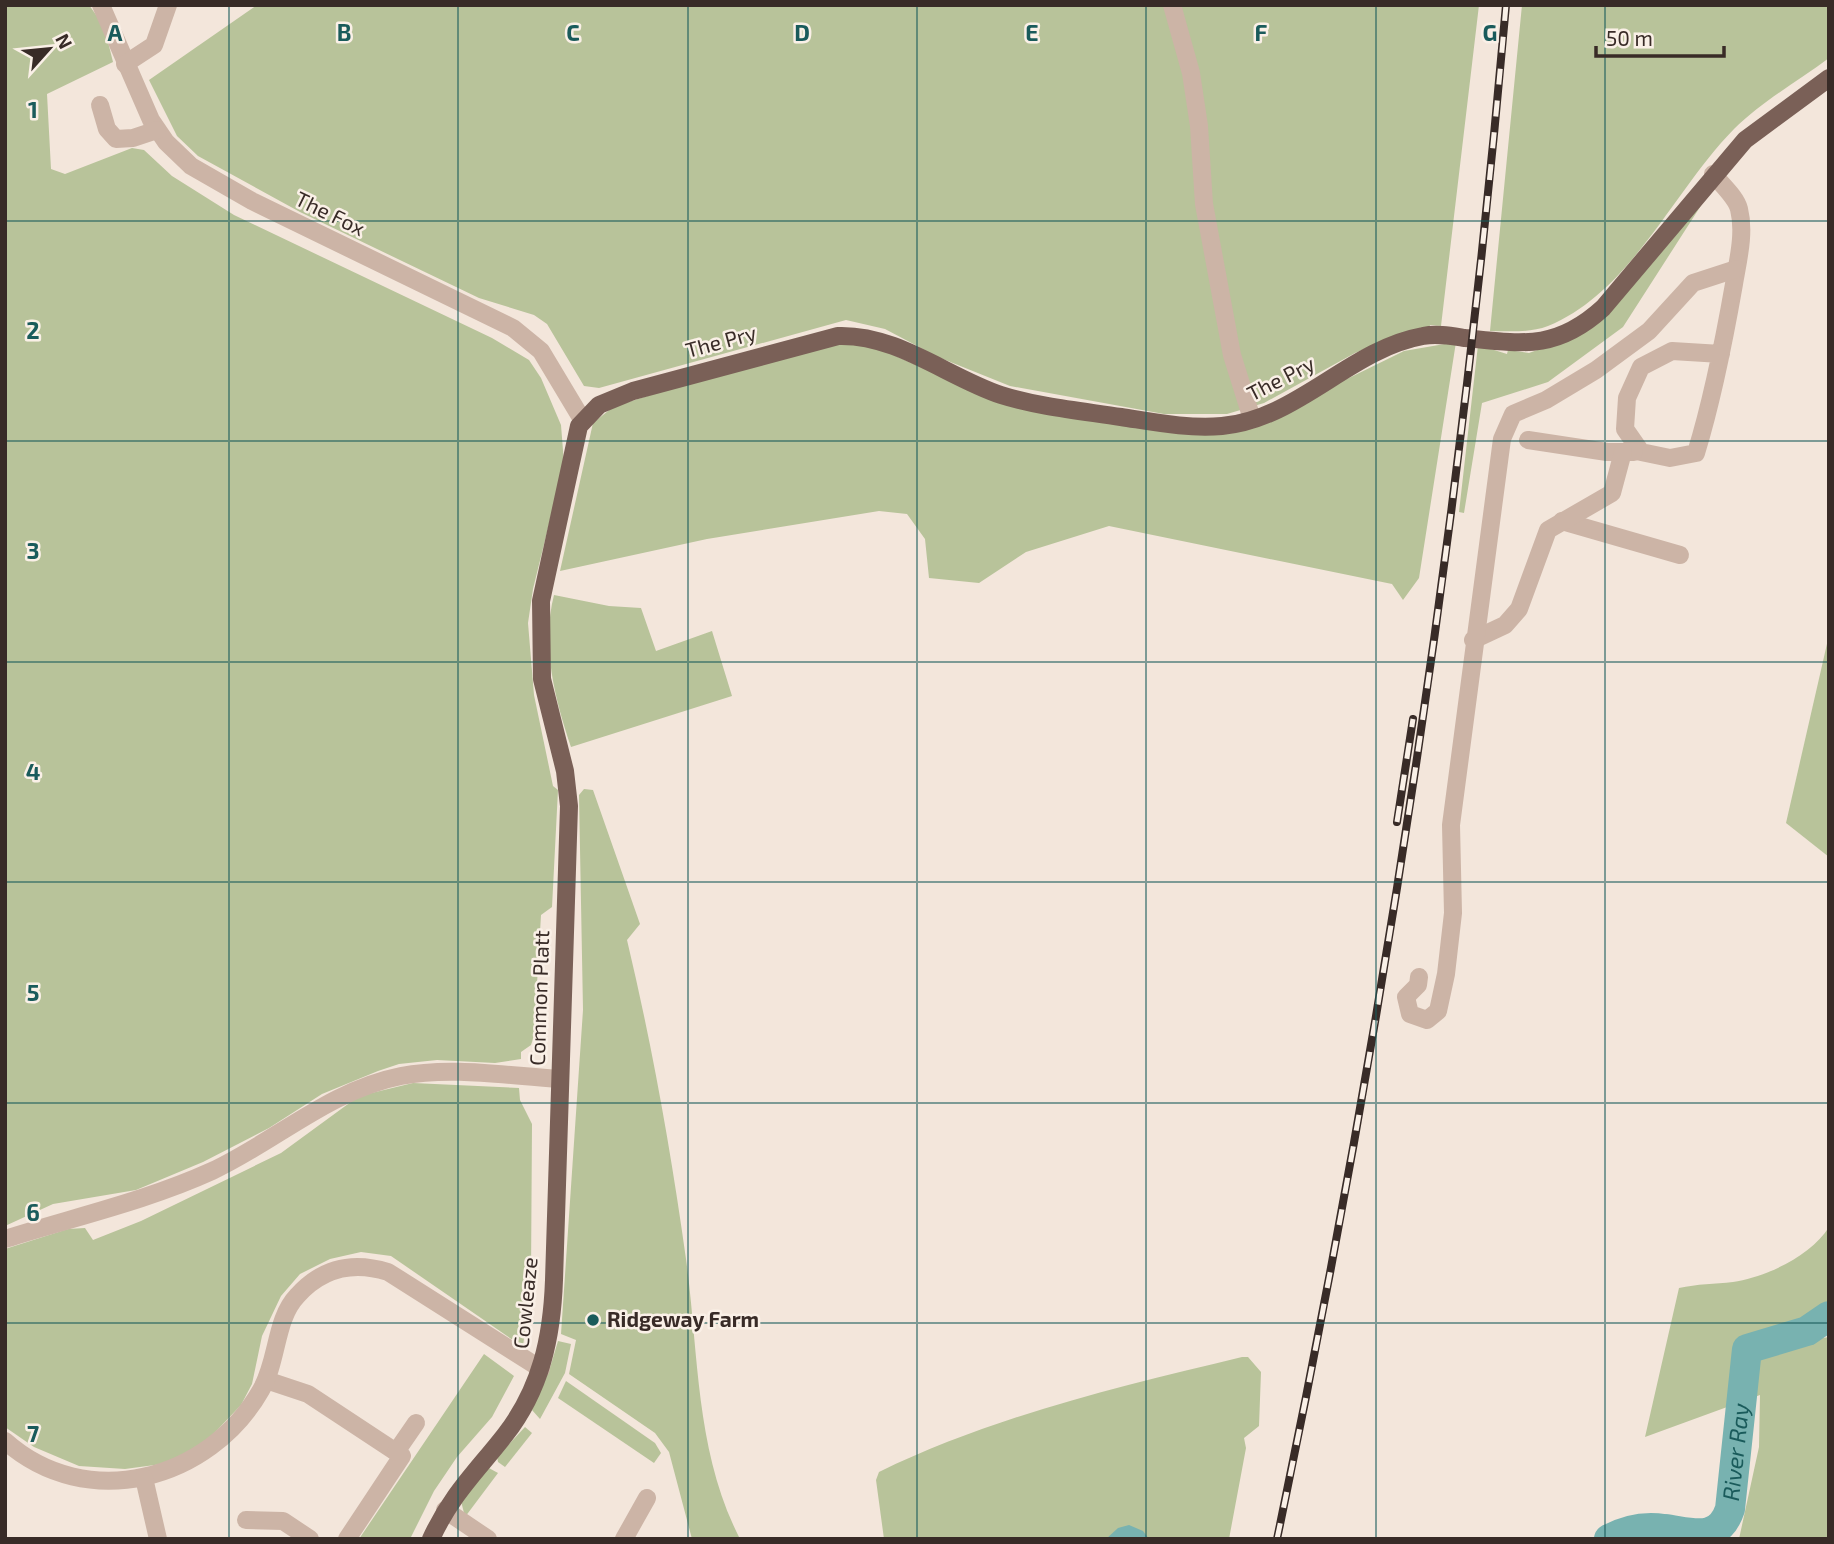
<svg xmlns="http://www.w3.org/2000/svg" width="1834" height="1544" font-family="'Exo 2',sans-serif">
	<rect width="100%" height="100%" fill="#f3e6db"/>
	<!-- green -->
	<g fill="#b8c39a">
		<path d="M5,5H89L104,26L113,62L47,94L51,169L65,174L132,148L144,150L172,176L234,215L492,338L529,360L541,378L561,425L564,463L533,589L528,623L534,695L553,786L558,790L552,907L541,915L534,1036L531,1045L521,1052V1059L495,1063L437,1060L399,1064L378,1071L322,1094L269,1128L203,1162L136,1190L53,1204L5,1226Z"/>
		<path d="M257,5H1479L1441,326L1430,325L1429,329L1395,336L1355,353L1264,403L1227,414H1164L1010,386L938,357L885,329L846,320L599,388L584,386L547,324L534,315L479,298L300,212L198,156L177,136L149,80Z"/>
		<path d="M1522,5H1829V58C1798,81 1761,102 1734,129C1673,191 1631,292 1548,326C1530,333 1509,331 1490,331Z"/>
		<path d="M1702,204L1623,327L1548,382L1482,403L1464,513L1459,512L1478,345L1507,354L1508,350L1529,353L1582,334Z"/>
		<path d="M1456,342L1419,578L1403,600L1392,584L1109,526L1026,552L979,583L929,578L925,539L907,514L879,511L707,539L560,571L593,423L613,407L694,381L839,343L873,346L975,391L1187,433L1349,378L1404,351Z"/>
		<path d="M554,595L609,606L641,608L656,651L712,631L732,696L571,747C555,699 541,646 554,595Z"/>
		<path d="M1829,635V857L1786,823Z"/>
		<path d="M584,789L593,790L640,924L627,940C652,1045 671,1151 686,1259C699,1354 695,1451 740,1539H692L669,1452L655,1433L569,1374L576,1340L561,1334L583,1010L579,795Z"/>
		<path d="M413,1083L519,1088L520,1100L532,1124L531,1275L523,1347L391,1256L361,1252L330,1259L300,1274L281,1296L262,1336L252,1384L241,1405L203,1445L162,1464L125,1469L79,1466L34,1447L5,1427V1249L68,1229L85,1228L93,1240L141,1221L281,1153L359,1096Z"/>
		<path d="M1829,1227V1330L1817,1339L1829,1337V1539H1739L1759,1447L1760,1395L1645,1437L1679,1288C1697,1284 1715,1284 1733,1282C1766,1277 1811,1256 1829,1227Z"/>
		<path d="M558,1341L571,1344L565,1373L540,1419L532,1410L549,1371Z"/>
		<path d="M484,1354L514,1376L492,1417L457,1457L434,1491L410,1539H359Z"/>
		<path d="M1242,1357H1248L1261,1372L1259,1426L1244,1438L1246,1448L1229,1539H884L876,1480L879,1472C994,1416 1118,1387 1242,1357Z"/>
		<path d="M566,1381L655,1443L661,1453L654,1463L558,1398Z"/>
		<path d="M525,1427L532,1433L505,1467L498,1462L497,1457Z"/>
		<path d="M487,1467L498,1473L465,1517L461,1501Z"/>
	</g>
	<!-- water -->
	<path fill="#78b2b0" d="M1129,1525L1143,1531L1149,1539H1106L1118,1528Z"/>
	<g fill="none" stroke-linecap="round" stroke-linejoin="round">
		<!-- river -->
		<path stroke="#78b2b0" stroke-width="30" id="s1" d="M1609,1539C1626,1530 1645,1526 1664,1529C1691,1532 1718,1544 1730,1509L1747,1349L1807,1331L1829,1316"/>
		<!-- minor -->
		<g stroke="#ccb4a6" stroke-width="18">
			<path d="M101,5L151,120L166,142L191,166L252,201L513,328L541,351L583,421"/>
			<path d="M1172,5L1191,73L1199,126L1204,204L1232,355L1252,419"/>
			<path d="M125,64L154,45L168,5"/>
			<path d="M100,105L107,129L116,139L133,138L157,130"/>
			<path d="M1713,174C1721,184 1736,197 1739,209C1745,233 1738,260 1734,284C1724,341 1713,398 1696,453L1670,458L1641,452L1625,429L1627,398L1641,367L1672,351L1721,354"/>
			<path d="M1528,440L1607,452H1634"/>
			<path d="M1562,521L1680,555"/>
			<path d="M1473,640L1505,625L1519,609L1548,530L1612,493L1623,452"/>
			<path d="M1419,977L1418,985L1406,997L1410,1014L1427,1020L1438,1011L1446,974L1453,913L1451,825L1502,439L1513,414L1546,400L1596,370L1649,331L1693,283L1736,269"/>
			<path d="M5,1239C74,1217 146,1201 212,1171C276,1141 330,1090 401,1076C452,1066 508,1076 560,1079"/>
			<path d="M266,1380L308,1394L402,1456L347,1539"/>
			<path d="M5,1441C87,1514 210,1480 261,1390C278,1361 275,1319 297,1296C322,1268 353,1261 388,1272L541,1369"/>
			<path d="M396,1452L416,1423"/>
			<path d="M144,1478L158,1539"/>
			<path d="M445,1510L488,1539"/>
			<path d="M246,1520L283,1521L310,1539"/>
			<path d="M624,1539L647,1498"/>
		</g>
		<!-- major -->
		<path stroke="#7a6057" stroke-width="18" d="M431,1539C451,1495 476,1472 505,1435C541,1389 552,1337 554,1280L569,806L565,771L542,679L541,601L579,426L599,405L633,391L838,336C897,334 947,377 1001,395C1039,407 1082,411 1121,417C1154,422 1188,429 1222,426C1298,419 1350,349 1423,336C1437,333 1452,336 1465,338C1523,344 1557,350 1603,308L1745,140L1829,78"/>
		<!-- rail casing -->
		<g stroke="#382b27" stroke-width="8">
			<g id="rail">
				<path d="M1397,822L1413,719"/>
				<path d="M1277,1539C1383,1033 1461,520 1506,5"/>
			</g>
		</g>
		<!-- rail -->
		<use href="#rail" stroke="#faf0e7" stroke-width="5" stroke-dasharray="16" stroke-linecap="butt"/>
	</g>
	<!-- grid -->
	<path fill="none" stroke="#1a5b5b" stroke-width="2" stroke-opacity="0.55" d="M229,5V1539M458,5V1539M688,5V1539M917,5V1539M1146,5V1539M1376,5V1539M1605,5V1539M5,221H1829M5,441H1829M5,662H1829M5,882H1829M5,1103H1829M5,1323H1829"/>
	<!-- markers -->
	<circle fill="#1a5b5b" stroke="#faf0e7" stroke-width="2.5" cx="593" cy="1320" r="7"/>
	<g text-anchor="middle" stroke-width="5" stroke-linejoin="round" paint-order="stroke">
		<!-- street labels -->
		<g font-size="21" fill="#382b27" stroke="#faf0e7">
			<text transform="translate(330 214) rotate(26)" y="7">The Fox</text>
			<text transform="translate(721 342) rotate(-15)" y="7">The Pry</text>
			<text transform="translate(1281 379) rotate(-27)" y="7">The Pry</text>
			<text transform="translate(540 998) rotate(-88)" y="7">Common Platt</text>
			<text transform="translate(526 1303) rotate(-84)" y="7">Cowleaze</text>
		</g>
		<!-- poi labels -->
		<g font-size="21" font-weight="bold" fill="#382b27" stroke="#faf0e7" text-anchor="start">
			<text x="607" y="1327">Ridgeway Farm</text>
		</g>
		<!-- water labels -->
		<g font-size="23" font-style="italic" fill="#1a5b5b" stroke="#faf0e7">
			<text dy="8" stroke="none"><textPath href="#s1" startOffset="192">River Ray</textPath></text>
		</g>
	</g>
	<g font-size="23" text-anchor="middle" font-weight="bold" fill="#1a5b5b" stroke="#faf0e7" stroke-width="5" stroke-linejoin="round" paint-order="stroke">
		<text x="115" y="41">A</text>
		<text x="344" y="41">B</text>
		<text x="573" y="41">C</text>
		<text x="802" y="41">D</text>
		<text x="1032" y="41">E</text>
		<text x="1261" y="41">F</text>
		<text x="1490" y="41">G</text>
		<text x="33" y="118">1</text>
		<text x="33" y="339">2</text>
		<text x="33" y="559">3</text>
		<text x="33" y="780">4</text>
		<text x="33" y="1001">5</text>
		<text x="33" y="1221">6</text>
		<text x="33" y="1442">7</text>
	</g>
	<!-- border -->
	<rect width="1834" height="1544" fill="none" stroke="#382b27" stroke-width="14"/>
	<!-- north arrow -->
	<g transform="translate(49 49) rotate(63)" stroke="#faf0e7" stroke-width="5" paint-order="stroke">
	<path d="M0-5L12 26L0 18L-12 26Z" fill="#382b27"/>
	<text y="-10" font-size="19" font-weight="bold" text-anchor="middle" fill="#382b27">N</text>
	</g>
	<!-- scale -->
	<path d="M1596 46v10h128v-10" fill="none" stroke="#382b27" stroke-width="3.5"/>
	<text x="1606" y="46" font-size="21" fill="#382b27" stroke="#faf0e7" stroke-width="5" paint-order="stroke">50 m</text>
</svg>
